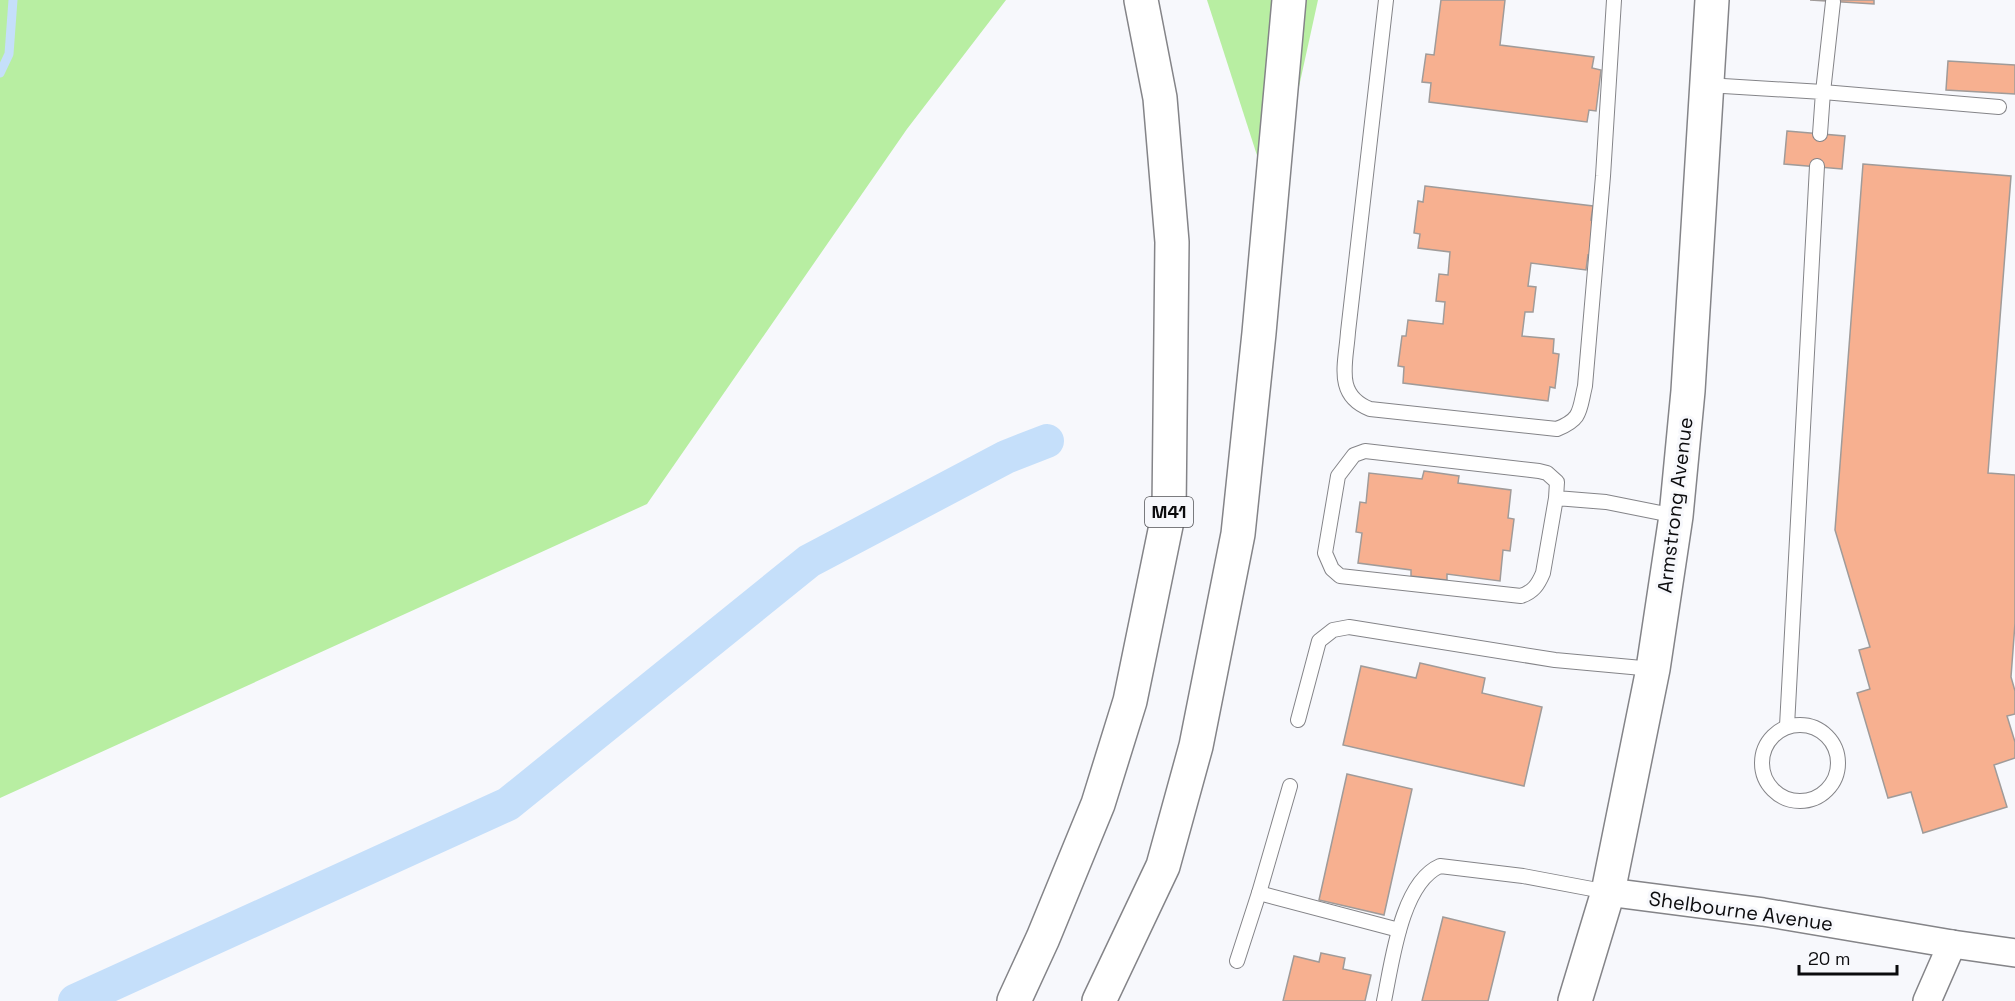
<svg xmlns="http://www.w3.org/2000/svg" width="2015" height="1001" font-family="'Space Grotesk',sans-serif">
	<rect width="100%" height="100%" fill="#f7f8fc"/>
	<!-- green -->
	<g fill="#b8eea2">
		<path d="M0,0H1006L907,129L647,504L0,798Z"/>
		<path d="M1207,0H1318L1273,205Z"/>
	</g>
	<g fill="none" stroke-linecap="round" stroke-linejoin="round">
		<!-- stream -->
		<path stroke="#c5dffa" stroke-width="9" d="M0,73L9,54L13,0"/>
		<!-- canal -->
		<path stroke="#c5dffa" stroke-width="34" d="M75,1001L508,804L809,561L1006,457L1047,441"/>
	</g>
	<!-- building -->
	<g fill="#f7b090" stroke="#a09b99" stroke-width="1.5">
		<path d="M1441,0H1505L1500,45L1594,57L1592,68L1601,70L1596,111L1589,110L1587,122L1429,102L1431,83L1422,82L1426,54L1434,55Z"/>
		<path d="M1810,0H1874V4Z"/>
		<path d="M1948,61L2015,65V94L1946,90Z"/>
		<path d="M1787,131L1845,136L1842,169L1784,164Z"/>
		<path d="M1863,164L2011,176L1988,473L2015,475V623L2011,677L2015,691V714L2007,716L2015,742V758L1994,765L2007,807L1923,833L1911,792L1888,798L1857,693L1870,689L1859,650L1870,647L1835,530Z"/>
		<path d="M1425,186L1593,206L1591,220L1598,221L1593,256L1588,255L1586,270L1531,263L1528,286L1536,287L1533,312H1525L1522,336L1554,339L1553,353L1559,354L1555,388L1550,387L1548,401L1403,383L1404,367L1398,366L1402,336H1406L1408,320L1443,324L1445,302L1436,301L1439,274L1448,275L1450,252L1418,248L1420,234L1414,233L1418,201L1423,202Z"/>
		<path d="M1424,471L1459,476L1458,483L1511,490L1508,518L1514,519L1510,551L1503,550L1500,581L1447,574V580L1411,576V570L1358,563L1362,533L1356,532L1360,502L1366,503L1369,473L1422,479Z"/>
		<path d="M1420,663L1485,678L1482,693L1542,707L1524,786L1343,745L1361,666L1416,678Z"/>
		<path d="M1347,774L1412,789L1384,915L1319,900Z"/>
		<path d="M1443,917L1505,932L1488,1001H1422Z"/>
		<path d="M1321,953L1345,958L1343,969L1371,975L1365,1001H1283L1294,956L1319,962Z"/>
	</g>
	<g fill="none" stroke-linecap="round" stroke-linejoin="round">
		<!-- service casing -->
		<g stroke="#848488" stroke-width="16">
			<g id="service">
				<path d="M1386,0L1348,332C1346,363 1334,395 1370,409L1557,429C1582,419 1579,411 1585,386L1603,176L1614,0"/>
				<path d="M1833,2L1823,92L1999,107"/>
				<path d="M1707,85L1823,92L1820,134"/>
				<path d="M1556,498L1557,482L1547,473L1539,471L1365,451L1354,455L1338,476L1325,553L1332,569L1340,576L1521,596C1533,592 1538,585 1543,573L1556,498L1606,502L1676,516"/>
				<path d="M1298,720L1319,641L1333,630L1349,627L1555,660L1653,669"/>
				<circle cx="1800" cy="763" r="38"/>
				<path d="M1787,726L1817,166"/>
				<path d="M1259,893L1290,786"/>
				<path d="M1237,961L1259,893L1399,930"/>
				<path d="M1384,1001C1392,963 1401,883 1440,866L1523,876L1608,892"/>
			</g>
		</g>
		<!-- minor casing -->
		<g stroke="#848488" stroke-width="30">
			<g id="minor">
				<path d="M1608,892L1763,912L1952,944L2015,953"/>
				<path d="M1927,1001L1952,944"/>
			</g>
		</g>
		<!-- tertiary casing -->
		<g stroke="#848488" stroke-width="36">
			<path id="tertiary" d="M1575,1001L1608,892L1653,669L1676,516L1688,391L1712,0"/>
		</g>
		<!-- motorway casing -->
		<g stroke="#848488" stroke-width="36">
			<g id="motorway">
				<path d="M1014,1001L1043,938L1098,804L1130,701L1169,511L1172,242L1160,98L1141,0"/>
				<path d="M1099,1001L1163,866L1196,746L1238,534L1259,333L1289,0"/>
			</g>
		</g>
		<!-- service -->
		<use href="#service" stroke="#fff" stroke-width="14"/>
		<!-- minor -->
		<use href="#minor" stroke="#fff" stroke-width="27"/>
		<!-- tertiary -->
		<use href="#tertiary" stroke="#fff" stroke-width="33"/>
		<!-- motorway -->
		<use href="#motorway" stroke="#fff" stroke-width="33"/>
	</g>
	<g text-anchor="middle" stroke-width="6" stroke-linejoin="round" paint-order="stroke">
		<!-- shield labels -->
		<rect fill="#f7f8fc" stroke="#525255" stroke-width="1.5" x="1145" y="497" width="48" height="30" rx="4.5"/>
		<g font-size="18" font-weight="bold" fill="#0b0b0d">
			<text x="1169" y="518">M41</text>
		</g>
		<!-- street labels -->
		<g font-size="20" fill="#0b0b0d" stroke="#f7f8fc">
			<text transform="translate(1675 505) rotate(-83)" y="7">Armstrong Avenue</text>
			<text transform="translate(1741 911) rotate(8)" y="7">Shelbourne Avenue</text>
		</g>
	</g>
	<!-- scale -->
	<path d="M1799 965v9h98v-9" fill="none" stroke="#0b0b0d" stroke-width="3"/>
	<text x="1808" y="965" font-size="18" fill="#0b0b0d" stroke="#f7f8fc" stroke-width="4.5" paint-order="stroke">20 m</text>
</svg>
